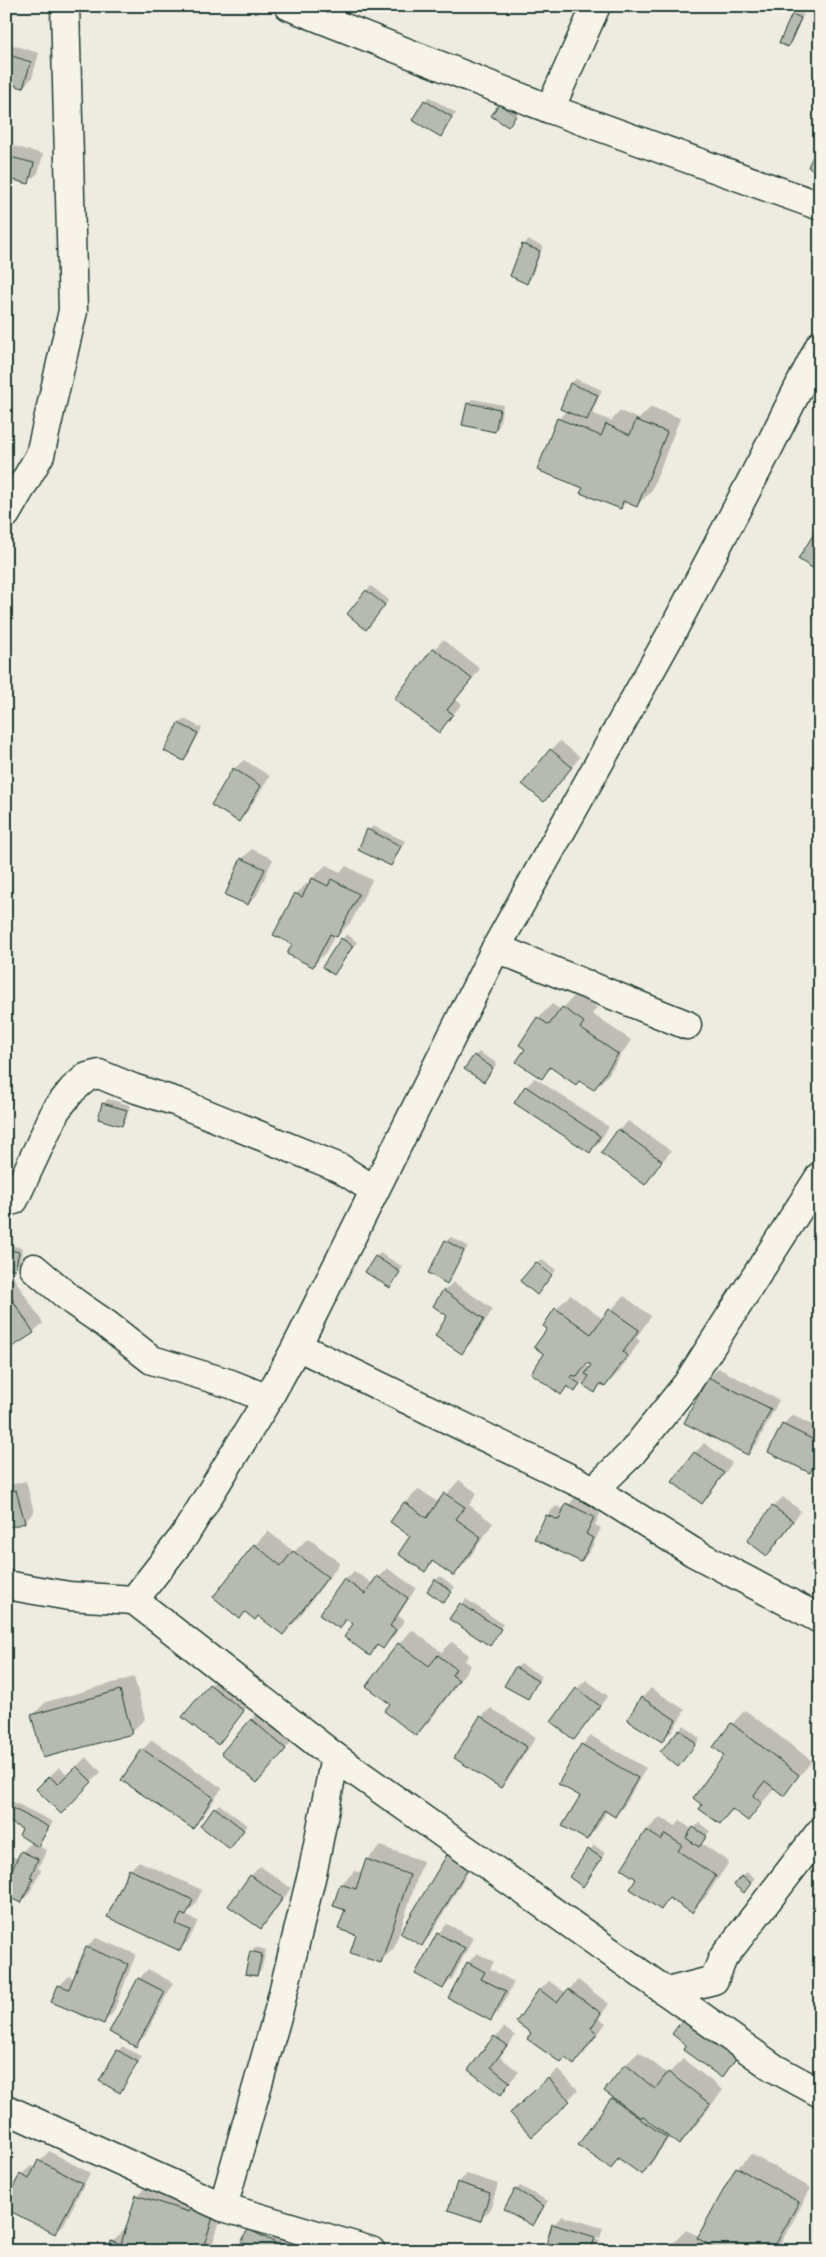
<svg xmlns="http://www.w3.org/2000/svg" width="826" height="2257" font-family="Mali,sans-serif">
	<rect width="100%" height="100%" fill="#eeece1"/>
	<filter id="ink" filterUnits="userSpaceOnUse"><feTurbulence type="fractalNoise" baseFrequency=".02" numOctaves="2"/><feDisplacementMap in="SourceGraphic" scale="10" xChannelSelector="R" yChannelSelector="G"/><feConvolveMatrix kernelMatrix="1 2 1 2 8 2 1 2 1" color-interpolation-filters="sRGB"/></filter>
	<g filter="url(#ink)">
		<!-- shadow -->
		<g fill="#0003" fill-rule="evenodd">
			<path d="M798,10L804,14L792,41L787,45L793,15Z"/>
			<path d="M6,43L39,53L32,78L23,87L6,82Z"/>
			<path d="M429,97L456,113L441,135L425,101Z"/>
			<path d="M504,101L520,111L508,126L500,105Z"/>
			<path d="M6,144L43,154L38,173L28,182L6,177Z"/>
			<path d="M528,240L543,246L531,278L527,282L511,276L523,245Z"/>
			<path d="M576,379L602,390L592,413L611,421L620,411L639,419L651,407L680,418L651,492L637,505L627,501L620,508L584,488L559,419L567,410L561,408L571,383Z"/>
			<path d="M472,399L503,405L499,426L495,431L468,403Z"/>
			<path d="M371,586L389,600L370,624L348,614Z"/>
			<path d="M443,640L480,669L456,700L462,704L438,732L434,649Z"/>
			<path d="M184,719L202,728L188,755L183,760L166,751L179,724Z"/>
			<path d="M560,741L580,757L553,791L551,750Z"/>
			<path d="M244,760L270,776L248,811L239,821L234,769Z"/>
			<path d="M373,826L405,841L391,864L369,830Z"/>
			<path d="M252,849L273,859L257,895L248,904L226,894L242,859Z"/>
			<path d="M326,865L340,872L346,866L372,880L351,922L337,936L335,935L326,952L313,966L293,944L296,894Z"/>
			<path d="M347,934L357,942L334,973L342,939Z"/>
			<path d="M576,994L597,1007L592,1014L631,1040L608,1075L594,1089L552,1067L542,1077L527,1049L538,1018L552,1004L561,1010Z"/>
			<path d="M479,1052L497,1063L488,1076L475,1056Z"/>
			<path d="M535,1078L609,1127L599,1142L589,1152L526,1087Z"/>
			<path d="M108,1099L130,1105L126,1120L122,1125L103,1104Z"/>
			<path d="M628,1121L671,1151L645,1183L619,1130Z"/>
			<path d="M451,1237L468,1246L447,1282L446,1241Z"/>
			<path d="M6,1244L23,1248L19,1264L15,1268L6,1266Z"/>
			<path d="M380,1253L403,1267L390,1286L376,1257Z"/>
			<path d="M541,1259L556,1270L553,1274L538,1262Z"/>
			<path d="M12,1275L43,1323L33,1332L6,1350V1278Z"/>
			<path d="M453,1282L493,1309L471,1343L461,1352L444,1291Z"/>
			<path d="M570,1295L603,1319L624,1296L651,1316L636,1338L640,1341L619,1372L605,1386L602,1384L594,1391L588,1377L575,1390L569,1386L561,1393L546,1354L549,1328L556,1309ZM589,1363L592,1365L590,1368L587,1366Z"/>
			<path d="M718,1368L779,1400L757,1444L747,1454L709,1378Z"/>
			<path d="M792,1415L820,1429V1460L809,1471L783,1425Z"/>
			<path d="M704,1443L732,1463L711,1493L702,1502L695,1453Z"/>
			<path d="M459,1480L477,1493L469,1505L493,1523L467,1561L454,1575L434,1561L424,1571L412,1536L405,1503L419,1489L439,1503Z"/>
			<path d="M26,1481L34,1512L25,1522L6,1527V1486Z"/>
			<path d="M577,1495L603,1507L595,1525L601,1528L590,1551L581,1561L536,1538L547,1515L556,1506L565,1510Z"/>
			<path d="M783,1497L801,1511L776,1545L767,1555L749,1541L773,1507Z"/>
			<path d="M268,1531L294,1552L308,1538L340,1563L297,1620L283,1633L259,1615L246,1611L240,1617L255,1545Z"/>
			<path d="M387,1568L416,1588L398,1616L405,1620L392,1638L383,1647L379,1644L370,1654L354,1624L348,1619L339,1628L345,1580L354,1571L373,1584Z"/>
			<path d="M440,1576L455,1587L447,1597L436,1580Z"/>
			<path d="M466,1599L503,1624L490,1644L451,1619Z"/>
			<path d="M412,1630L442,1652L452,1642L469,1655L465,1661L471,1665L430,1721L416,1734L392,1704L368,1686L399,1644Z"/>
			<path d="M521,1664L542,1676L527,1698L516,1668Z"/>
			<path d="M219,1675L252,1701L217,1743L184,1717Z"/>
			<path d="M134,1677L145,1719L131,1732L33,1715L46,1702Z"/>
			<path d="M586,1680L608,1696L574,1738L577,1689Z"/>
			<path d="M651,1688L685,1710L672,1731L662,1741L642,1698Z"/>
			<path d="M491,1708L536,1737L510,1777L501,1786L481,1717Z"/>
			<path d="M261,1710L294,1739L266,1772L251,1720Z"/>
			<path d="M745,1710L812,1761L784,1794L775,1788L748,1819L734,1809L720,1822L726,1755L732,1724Z"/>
			<path d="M684,1725L700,1739L682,1761L680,1730Z"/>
			<path d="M591,1736L646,1768L624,1806L615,1815L607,1811L596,1829L586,1839L581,1796L582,1745Z"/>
			<path d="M152,1740L222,1788L202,1818L192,1827L123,1779L143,1749Z"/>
			<path d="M86,1757L101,1772L61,1812L37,1789L59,1767L68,1775Z"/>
			<path d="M8,1799L53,1822L38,1846L47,1850L38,1868L41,1870L30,1892L21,1902L6,1895V1853L18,1859L22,1852L32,1841L24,1829L6,1818V1801Z"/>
			<path d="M219,1804L247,1825L234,1843L215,1808Z"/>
			<path d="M660,1817L675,1826L680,1821L693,1830L699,1823L710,1831L701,1843L729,1862L705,1898L692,1911L671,1898L661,1908L638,1878L623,1868L647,1830Z"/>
			<path d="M594,1845L605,1853L583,1885L571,1877Z"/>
			<path d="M380,1846L423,1861L394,1948L380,1962L357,1934L346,1909L341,1884L355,1871L362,1873L367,1860Z"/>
			<path d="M480,1851L431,1935L422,1944L402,1933Z"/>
			<path d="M139,1861L202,1890L195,1905L185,1915L198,1921L189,1940L180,1949L130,1870Z"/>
			<path d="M260,1866L291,1888L270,1918L260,1928L229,1906L251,1876Z"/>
			<path d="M746,1872L755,1878L744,1891L736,1885Z"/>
			<path d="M447,1924L473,1938L452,1979L443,1988L438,1934Z"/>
			<path d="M96,1938L136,1954L113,2013L104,2022L59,1986L69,1976L74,1979L87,1947Z"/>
			<path d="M255,1947L266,1950L261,1971L257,1975L251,1952Z"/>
			<path d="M477,1953L494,1962L490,1969L514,1982L500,2010L491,2019L468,1963Z"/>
			<path d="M148,1969L173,1983L145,2036L135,2045L139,1979Z"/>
			<path d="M578,1980L609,2004L599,2018L606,2023L584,2054L574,2063L566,2057L561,2062L533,2033L540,1990L549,1981L566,1993Z"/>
			<path d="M504,2027L515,2036L500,2057L519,2072L500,2093L470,2069Z"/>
			<path d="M689,2045H748L722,2077Z"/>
			<path d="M122,2046L142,2057L120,2092L101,2081Z"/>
			<path d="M639,2052L668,2074L683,2059L723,2090L693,2129L679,2143L670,2136L651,2164L641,2173L620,2158L611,2167L612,2099L625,2065Z"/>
			<path d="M558,2069L578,2090L532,2135L521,2104Z"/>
			<path d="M49,2151L90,2173L64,2224L55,2233L21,2175L31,2166L35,2168Z"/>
			<path d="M751,2154L811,2188L781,2243L773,2251H669L672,2244L686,2230L699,2236L737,2168Z"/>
			<path d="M467,2174L498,2184L490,2210L480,2220L458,2183Z"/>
			<path d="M151,2182L228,2197L210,2251H109L112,2241L127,2228L137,2196Z"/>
			<path d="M520,2186L548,2201L533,2224L516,2190Z"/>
			<path d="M263,2216L313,2241L309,2251H239L249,2230Z"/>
			<path d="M562,2216L603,2228L600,2238L557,2225V2227L600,2240L596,2251H559L553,2225Z"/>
		</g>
		<!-- building -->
		<g fill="#b5bbb0" stroke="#1f3d34">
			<path d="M792,14L801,18L788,47L779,43Z"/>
			<path d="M6,54L31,62L23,88L6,83Z"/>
			<path d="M424,100L452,117L441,137L412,120Z"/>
			<path d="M499,104L516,116L508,127L491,116Z"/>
			<path d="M820,140V173L808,167Z"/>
			<path d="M6,156L34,163L29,184L6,178Z"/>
			<path d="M522,244L540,251L527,284L510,276Z"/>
			<path d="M570,383L598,395L587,420L560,409Z"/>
			<path d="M467,403L500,409L495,432L462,425Z"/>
			<path d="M557,418L601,436L606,424L630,435L636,420L667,432L637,507L623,501L621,509L580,493L583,488L537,470Z"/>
			<path d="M820,524V573L798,559Z"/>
			<path d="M366,590L385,605L366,630L347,614Z"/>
			<path d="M433,648L472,679L447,710L453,714L439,733L394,699Z"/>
			<path d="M178,723L198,733L184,761L164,751Z"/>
			<path d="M550,749L572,767L544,802L522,784Z"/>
			<path d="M233,768L261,786L239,822L211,805Z"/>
			<path d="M367,829L401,846L391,866L358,850Z"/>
			<path d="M241,858L265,869L248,905L225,895Z"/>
			<path d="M312,878L328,886L331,879L359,894L337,937L330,934L313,967L287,954L292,944L273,935L295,893L302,897Z"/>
			<path d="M341,938L353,946L334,975L322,967Z"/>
			<path d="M562,1007L584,1022L580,1028L618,1054L594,1090L579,1081L576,1085L550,1067L542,1079L516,1062L525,1049L519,1045L537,1017L549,1025Z"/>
			<path d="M474,1055L493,1068L484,1082L464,1069Z"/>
			<path d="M525,1086L600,1136L590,1153L514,1103Z"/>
			<path d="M102,1103L127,1110L122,1126L98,1119Z"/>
			<path d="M618,1129L662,1161L645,1185L601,1153Z"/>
			<path d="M445,1240L464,1251L447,1284L428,1273Z"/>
			<path d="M6,1249L19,1252L15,1270L6,1267Z"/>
			<path d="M375,1256L400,1272L390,1288L365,1272Z"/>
			<path d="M536,1262L552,1275L537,1295L520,1281Z"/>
			<path d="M6,1290L34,1333L6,1351Z"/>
			<path d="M443,1290L484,1319L462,1354L435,1336L447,1316L433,1306Z"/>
			<path d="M555,1308L591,1334L609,1309L639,1330L623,1352L627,1356L605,1387L600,1384L595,1393L583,1385L589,1376L585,1374L591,1365L587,1363L577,1377L573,1375L571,1378L580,1384L575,1392L567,1386L561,1395L531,1373L544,1354L534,1347L547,1329L543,1326Z"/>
			<path d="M708,1377L771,1409L748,1455L684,1423Z"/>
			<path d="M782,1424L820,1443V1451L810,1473L768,1452Z"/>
			<path d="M694,1452L724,1473L702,1504L672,1482Z"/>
			<path d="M16,1490L25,1523L6,1528V1493Z"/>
			<path d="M444,1493L465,1507L456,1519L481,1537L454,1576L432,1561L425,1572L398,1554L410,1536L390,1522L404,1502L427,1518Z"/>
			<path d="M566,1503L594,1517L586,1534L593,1538L581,1562L534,1539L546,1515L559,1520Z"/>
			<path d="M772,1506L793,1521L767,1556L747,1541Z"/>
			<path d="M254,1544L281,1566L293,1551L328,1577L283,1635L258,1616L255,1620L245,1612L240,1619L213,1597Z"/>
			<path d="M820,1550V1571L811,1566Z"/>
			<path d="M377,1576L408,1598L390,1626L396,1630L383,1649L377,1645L370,1656L344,1637L353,1624L346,1619L340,1629L319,1615L344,1579L365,1594Z"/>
			<path d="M435,1579L452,1592L443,1603L427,1591Z"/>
			<path d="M460,1603L501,1629L490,1646L449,1619Z"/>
			<path d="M398,1643L429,1666L438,1655L456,1669L452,1675L459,1680L416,1736L384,1711L390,1704L366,1686Z"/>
			<path d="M515,1667L538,1681L528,1699L504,1686Z"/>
			<path d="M209,1684L244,1711L218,1745L182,1717Z"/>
			<path d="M576,1688L600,1706L574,1740L551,1722Z"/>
			<path d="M120,1690L132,1734L43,1758L31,1715Z"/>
			<path d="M641,1697L676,1720L662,1742L627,1720Z"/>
			<path d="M480,1716L527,1747L501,1788L454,1758Z"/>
			<path d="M251,1719L286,1749L257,1783L221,1753Z"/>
			<path d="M731,1723L799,1775L784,1796L765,1781L753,1796L762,1803L748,1821L732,1809L720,1824L699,1809L702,1805L693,1798L724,1755L713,1747Z"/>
			<path d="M679,1729L696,1744L678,1767L660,1752Z"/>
			<path d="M581,1744L638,1778L615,1817L604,1810L587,1840L562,1826L580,1796L558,1784Z"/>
			<path d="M142,1749L213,1797L193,1829L121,1780Z"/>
			<path d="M76,1766L92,1782L61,1814L36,1789L49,1776L58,1784Z"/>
			<path d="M6,1805L49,1827L38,1847L19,1835L22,1829L6,1820Z"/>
			<path d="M214,1807L244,1830L230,1849L200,1826Z"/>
			<path d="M693,1827L707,1836L699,1847L686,1838Z"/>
			<path d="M646,1830L661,1840L665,1834L682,1845L678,1851L716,1876L692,1913L669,1898L661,1910L630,1889L636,1879L621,1869Z"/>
			<path d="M451,1848L472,1861L422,1946L400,1933Z"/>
			<path d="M588,1849L602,1858L583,1887L569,1877Z"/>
			<path d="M21,1851L38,1859L30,1878L33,1879L21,1903L6,1896V1866L12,1869Z"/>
			<path d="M366,1859L410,1875L381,1963L350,1953L356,1935L338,1929L345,1910L333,1906L340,1884L356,1889Z"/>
			<path d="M129,1869L193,1900L186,1916L181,1914L176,1924L190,1930L180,1951L107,1917Z"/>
			<path d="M250,1875L283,1898L261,1929L228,1906Z"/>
			<path d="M741,1876L751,1883L744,1893L734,1885Z"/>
			<path d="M437,1933L465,1948L443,1989L415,1974Z"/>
			<path d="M86,1947L128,1964L104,2024L51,2002L58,1985L69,1989Z"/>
			<path d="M250,1951L262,1954L257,1976L245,1974Z"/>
			<path d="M467,1962L485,1972L481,1979L506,1991L491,2021L448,1998Z"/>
			<path d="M138,1978L165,1992L136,2047L109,2032Z"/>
			<path d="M539,1989L557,2003L568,1989L601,2013L591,2028L597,2033L574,2065L565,2058L561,2063L527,2039L531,2033L516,2022Z"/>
			<path d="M686,2015L739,2054L722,2078L683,2050L687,2046L672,2034Z"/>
			<path d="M494,2036L507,2045L491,2067L510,2082L501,2095L468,2070Z"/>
			<path d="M117,2050L138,2062L120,2093L99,2081Z"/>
			<path d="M625,2064L655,2089L668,2072L710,2104L679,2145L642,2116L641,2118L604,2091Z"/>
			<path d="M548,2078L570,2101L532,2137L510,2113Z"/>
			<path d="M611,2098L667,2138L642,2175L618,2158L611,2169L578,2145Z"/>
			<path d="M38,2160L82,2183L55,2234L6,2209V2201L20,2174L29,2179Z"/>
			<path d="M736,2167L799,2202L772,2251H720L697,2238Z"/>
			<path d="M457,2182L490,2193L481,2221L448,2210Z"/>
			<path d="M515,2189L544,2206L533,2226L504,2209Z"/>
			<path d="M136,2195L189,2212L192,2203L215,2211L202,2251H108L111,2240L121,2244Z"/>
			<path d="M552,2224L595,2237L591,2251H555L545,2248Z"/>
			<path d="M248,2229L292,2251H237Z"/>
			<path d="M671,2243L689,2251H668Z"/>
		</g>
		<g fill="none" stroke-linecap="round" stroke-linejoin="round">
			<!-- minor casing -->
			<g stroke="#1f3d34" stroke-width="31">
				<g id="minor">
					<path d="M289,6L550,109L820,206"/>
					<path d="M550,109L596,6"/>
					<path d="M6,514L40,455L73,311L65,6"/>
					<path d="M496,948L687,1025"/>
					<path d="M14,1200L56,1110L73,1089L87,1077L99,1074L133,1088L177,1102L340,1168L374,1190"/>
					<path d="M34,1268L74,1302L106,1324L152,1360L231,1384L268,1399"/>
					<path d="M297,1346L594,1490L693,1552L820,1619"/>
					<path d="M594,1490L631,1454L687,1384L820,1176"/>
					<path d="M6,1585L69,1596L134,1600L184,1536L268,1399L297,1346L496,948L672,632L765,455L820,345"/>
					<path d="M134,1600L335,1757L774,2068L820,2093"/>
					<path d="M667,1992L714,1980L723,1958L820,1832"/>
					<path d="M6,2109L223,2207L371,2251"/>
					<path d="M223,2207L278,2013L313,1870L335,1757"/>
				</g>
			</g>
			<!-- minor -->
			<use href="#minor" stroke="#f7f3e8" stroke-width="28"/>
		</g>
	</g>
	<!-- margin -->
	<rect width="826" height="2257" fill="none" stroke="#f7f3e8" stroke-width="25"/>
	<rect x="12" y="12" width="801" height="2232" fill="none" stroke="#1f3d34" stroke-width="2" filter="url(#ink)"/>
</svg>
